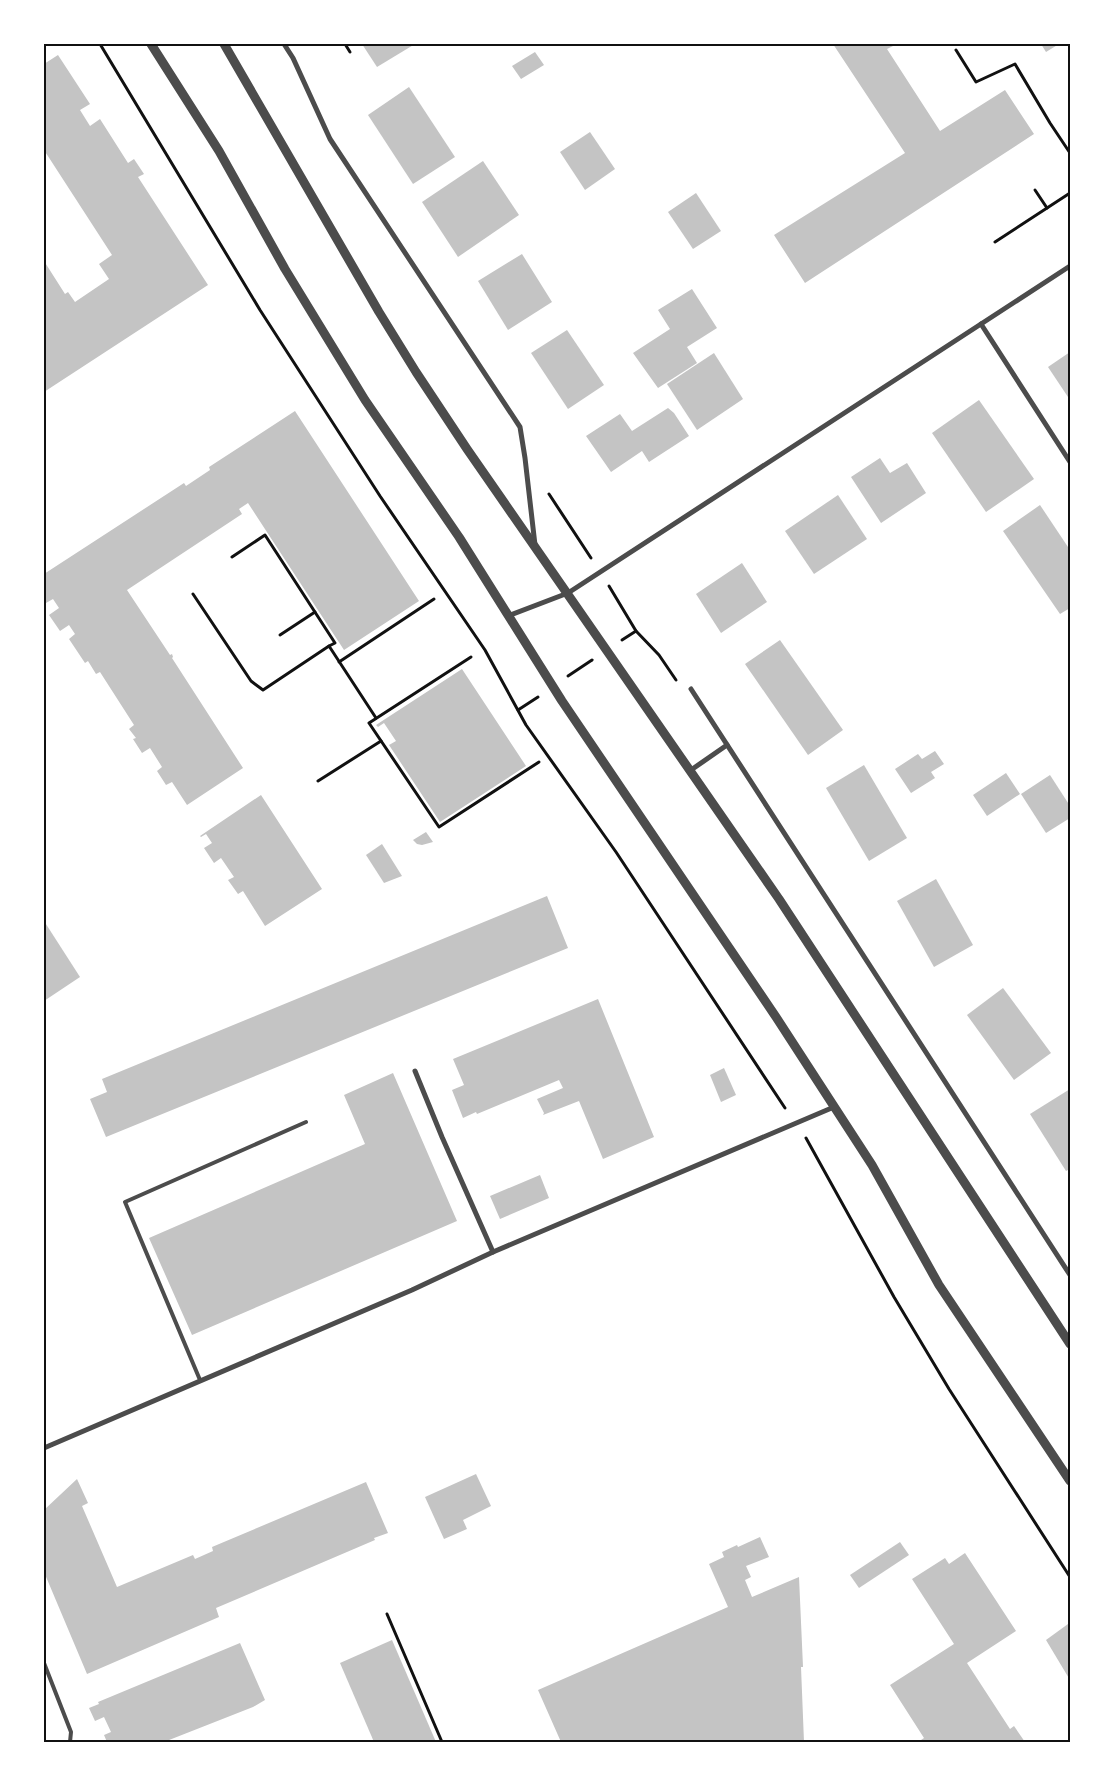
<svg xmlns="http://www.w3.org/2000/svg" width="1114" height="1786" font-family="'Fira Sans Condensed',sans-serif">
	<rect width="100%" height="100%" fill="#fff"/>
	<!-- building -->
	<g fill="#c4c4c4">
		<path d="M362,44H415L377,67Z"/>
		<path d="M833,44H897L887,49L940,131L1005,90L1034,134L805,283L774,235L905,153Z"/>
		<path d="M1041,44H1059L1046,52Z"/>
		<path d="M535,52L544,65L521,79L512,66Z"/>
		<path d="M58,55L90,104L80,110L90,126L100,119L128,163L134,159L144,174L138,177L208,285L44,392V261L65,294L68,292L75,302L109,279L99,264L112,255L44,150V64Z"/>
		<path d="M409,87L455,157L413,184L368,115Z"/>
		<path d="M590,132L615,169L585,190L560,152Z"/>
		<path d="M483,161L519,215L458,257L422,202Z"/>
		<path d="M696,193L721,231L693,249L668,212Z"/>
		<path d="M522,254L552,302L508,330L478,281Z"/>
		<path d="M692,289L717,328L687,347L697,363L658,388L633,353L670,329L658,310Z"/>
		<path d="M567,330L604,385L568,409L531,353Z"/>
		<path d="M1070,352V400L1048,367Z"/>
		<path d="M714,353L743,399L697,430L667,384Z"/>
		<path d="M979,400L1034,479L986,512L932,433Z"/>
		<path d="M668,408L674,413L689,436L649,462L642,451L611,472L586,436L620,414L632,431Z"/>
		<path d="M295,411L419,601L344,650L248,503L239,509L242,514L127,590L170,655L172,654L173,657L172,658L243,768L187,805L172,782L166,785L157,771L162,767L150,748L142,753L133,739L136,738L129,729L134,725L100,672L96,674L88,661L85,663L69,639L75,634L69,625L60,631L49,615L59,608L53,599L46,603L44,599V574L184,483L186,486L210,470L209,467Z"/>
		<path d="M880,458L890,473L907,463L926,493L881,523L851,477Z"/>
		<path d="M838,495L867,539L814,574L785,531Z"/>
		<path d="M1040,505L1070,550V608L1060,614L1003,531Z"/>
		<path d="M742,563L767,602L721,633L696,594Z"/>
		<path d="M780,640L843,730L808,755L745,664Z"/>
		<path d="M462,669L526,766L440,822L389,745L396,741L384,723L378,727L376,725Z"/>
		<path d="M935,751L944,764L931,772L935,778L911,793L895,769L918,754L922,759Z"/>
		<path d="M864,765L907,838L869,861L826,788Z"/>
		<path d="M1006,773L1020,794L987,816L973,795Z"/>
		<path d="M1050,775L1070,806V818L1046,833L1021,794Z"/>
		<path d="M261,795L322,889L265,926L243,891L238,894L228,880L234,877L221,858L214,863L204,848L212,843L206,834L201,837L200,836Z"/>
		<path d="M426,832L433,842L422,845L417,844L413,840Z"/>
		<path d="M382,844L402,876L384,883L366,855Z"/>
		<path d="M936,879L973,945L934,967L897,901Z"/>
		<path d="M547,896L568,948L106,1137L90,1099L107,1092L102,1079Z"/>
		<path d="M44,921L80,977L44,1001Z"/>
		<path d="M1003,988L1051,1053L1014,1080L967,1015Z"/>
		<path d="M598,999L654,1137L603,1159L579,1101L543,1115L544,1113L537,1099L563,1088L559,1080L477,1114L476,1112L463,1118L452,1090L464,1085L453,1059Z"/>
		<path d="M724,1068L736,1095L721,1102L710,1075Z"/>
		<path d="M393,1073L457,1221L192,1335L149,1238L365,1144L344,1095Z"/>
		<path d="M1070,1089V1169L1066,1171L1030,1114Z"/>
		<path d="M540,1175L549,1198L500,1219L490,1196Z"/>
		<path d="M476,1474L491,1506L463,1520L467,1529L444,1539L425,1497Z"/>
		<path d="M77,1479L88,1503L82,1506L117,1587L193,1555L195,1559L213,1551L212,1547L366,1482L388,1533L374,1538L375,1540L216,1608L219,1617L87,1674L44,1572V1510Z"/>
		<path d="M760,1537L769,1557L746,1566L751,1577L745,1580L752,1597L799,1577L803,1667H801L804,1742H561L538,1690L728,1607L709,1564L724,1557L722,1552L737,1545L738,1547Z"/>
		<path d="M900,1542L909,1555L859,1588L850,1575Z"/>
		<path d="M965,1553L1016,1631L967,1663L1010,1729L1014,1726L1025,1742H918L924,1738L890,1685L954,1644L912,1579L945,1558L949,1564Z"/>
		<path d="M1068,1624L1070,1626V1680L1046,1640Z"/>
		<path d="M392,1640L436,1742H374L340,1663Z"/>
		<path d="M240,1643L265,1700L253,1707L164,1742H107L104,1735L111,1732L104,1717L95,1721L89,1708L99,1704L98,1702Z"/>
	</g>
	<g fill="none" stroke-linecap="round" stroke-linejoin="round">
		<!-- path -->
		<g stroke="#111" stroke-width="3">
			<path d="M100,44L260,310L380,496L485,650L526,725L616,852L785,1108"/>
			<path d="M345,44L350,52"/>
			<path d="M956,50L976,82L1015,64L1050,123L1070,153"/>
			<path d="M1035,190L1047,208"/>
			<path d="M995,242L1070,193"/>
			<path d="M549,494L591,558"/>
			<path d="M232,557L265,535L335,643L329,646"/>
			<path d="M609,586L636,631L659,655L676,680"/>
			<path d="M193,594L251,681L263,690L329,646L376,718"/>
			<path d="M280,635L315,612"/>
			<path d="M622,640L636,631"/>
			<path d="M471,657L369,723L439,827L539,762"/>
			<path d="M339,662L434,599"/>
			<path d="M568,676L592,660"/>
			<path d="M518,710L538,697"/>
			<path d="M318,781L381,741"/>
			<path d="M806,1138L894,1297L949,1389L1070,1577"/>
			<path d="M387,1614L442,1742"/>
		</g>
		<!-- service -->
		<g stroke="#4c4c4c" stroke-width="4">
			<path d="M200,1380L125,1202L306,1122"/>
			<path d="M44,1663L71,1732L70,1742"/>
		</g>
		<!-- minor -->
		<g stroke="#4c4c4c" stroke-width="5">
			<path d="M284,44L293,58L330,139L520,427L525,458L535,545"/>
			<path d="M981,324L1070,462"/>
			<path d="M508,616L568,593L1070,266"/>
			<path d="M691,689L1070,1275"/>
			<path d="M691,770L727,745"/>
			<path d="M415,1071L442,1137L493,1252"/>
			<path d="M44,1448L412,1290L493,1252L834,1107"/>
		</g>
		<!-- tertiary -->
		<g stroke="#4c4c4c" stroke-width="9">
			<path d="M151,44L219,151L285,269L365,400L459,537L562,701L776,1017L872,1165L939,1285L1070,1481"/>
			<path d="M224,44L379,312L416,372L467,449L779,899L1070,1344"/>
		</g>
	</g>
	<!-- border -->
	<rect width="1114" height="1786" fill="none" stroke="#ffffff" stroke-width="90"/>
	<rect x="45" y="45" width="1024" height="1696" fill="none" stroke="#111" stroke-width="2"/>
</svg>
